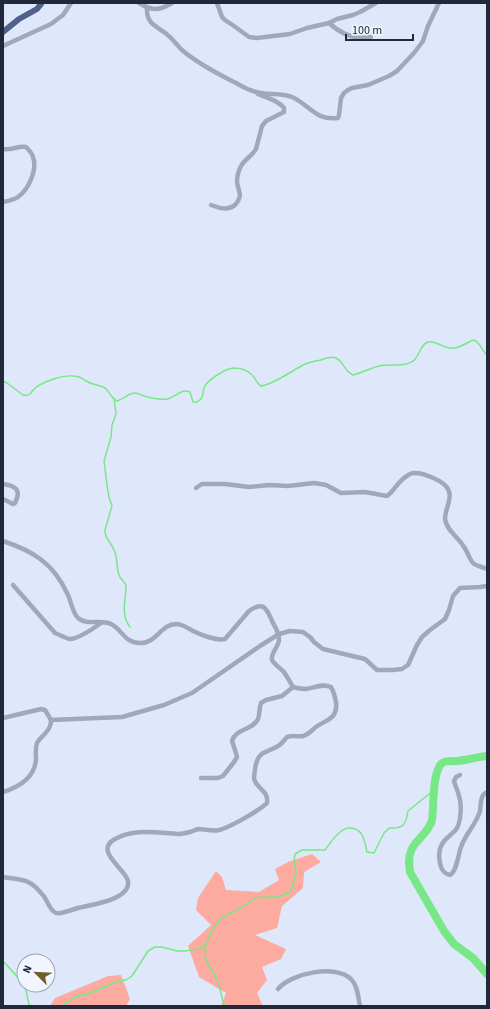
<svg xmlns="http://www.w3.org/2000/svg" width="490" height="1009" font-family="'Source Sans 3',sans-serif">
	<rect width="100%" height="100%" fill="#dfe8fb"/>
	<!-- green -->
	<g fill="#fdaaa0">
		<path d="M312,854L321,862L304,872L303,888L282,906L277,928L255,935L286,949L281,959L262,967L267,980L257,993L263,1006H221L226,993L199,977L188,946L211,925L196,910L198,898L216,871L222,877L226,890L259,892L279,880L275,869L288,862Z"/>
		<path d="M121,975L130,999L126,1006H81L78,1005L77,1006H50L55,998L108,976Z"/>
	</g>
	<g fill="none" stroke-linecap="round" stroke-linejoin="round">
		<!-- stream -->
		<g stroke="#78e886" stroke-width="1.5">
			<path d="M3,381L7,383L23,395C30,397 31,392 35,388C44,381 63,375 73,376C81,376 84,380 90,383C95,385 100,385 105,388C110,392 111,398 117,401C124,399 128,393 135,393C138,393 141,395 144,396C151,398 159,400 167,399C176,397 181,388 190,392L193,402H197C206,396 201,393 205,386C209,379 225,369 233,368C239,368 247,370 251,374C255,377 256,383 261,386C272,385 292,371 303,365C308,362 315,361 321,360C326,358 331,356 336,358C344,362 344,371 353,375C362,373 370,368 379,366C390,363 403,368 413,361C420,357 419,345 428,342C435,340 443,348 451,348C461,349 466,342 474,340C480,342 482,351 487,355"/>
			<path d="M114,399L116,414L112,425L111,437L104,461L107,485L109,497L112,506L105,530C104,538 111,542 114,550C118,557 116,567 119,575C120,579 124,581 126,585C126,600 120,614 130,627"/>
			<path d="M206,945C202,962 212,967 218,982C221,990 221,998 225,1006"/>
			<path d="M3,961C10,969 20,978 25,988C28,994 27,1001 30,1006"/>
			<path d="M62,1006L75,997L90,993L118,981L126,980L132,976L148,951L155,947H162L177,951H185L200,949L206,944L212,930L222,917L236,911L255,898L262,897H277L284,895L291,891L295,876L296,869L294,861L295,854L302,850H325C329,845 333,838 339,833C342,830 346,828 350,828C363,828 365,842 367,852L374,853L384,833L389,828C404,829 406,824 408,811L434,790"/>
		</g>
		<!-- river -->
		<path stroke="#78e886" stroke-width="8" d="M487,756C476,757 468,760 457,761C452,761 446,760 442,763C432,772 434,807 432,820C429,833 415,840 411,851C408,858 409,865 410,872L444,931L454,944L473,958L487,974"/>
		<!-- minor -->
		<g stroke="#9fa8bd" stroke-width="4.5">
			<path d="M139,3C152,11 159,11 172,3"/>
			<path d="M217,3L222,17L225,20L234,26L249,37L257,38L290,34L307,28L329,23L337,19L353,15L360,12L376,3"/>
			<path d="M147,8C146,26 159,26 170,37C174,41 178,46 182,50C197,63 216,73 234,82C240,85 246,89 253,91C265,96 280,92 292,97C310,105 315,121 338,118L339,115L341,98L344,93L348,90L352,88L368,85L389,76L397,71L414,53L423,41L428,26L439,3"/>
			<path d="M329,23C341,34 356,40 371,37"/>
			<path d="M3,46L51,24L63,15L71,3"/>
			<path d="M3,149C11,151 19,145 26,147C29,150 32,153 33,157C38,170 28,190 18,197C14,200 8,201 3,202"/>
			<path d="M211,205C219,208 228,211 235,205C238,202 239,200 240,196C240,191 237,186 237,181C237,176 239,170 241,166C245,159 252,156 256,149L262,126L266,121L284,112V108C278,100 267,98 258,94"/>
			<path d="M3,484C15,486 22,489 15,503L13,504L3,499"/>
			<path d="M196,488L202,484H225L249,487L270,485L288,486L314,483L326,485L341,493L365,492L387,496C395,490 398,481 407,476C409,474 412,473 415,473C424,473 444,481 448,489C453,498 445,509 445,519C446,530 459,538 464,547C468,552 469,559 473,563C476,566 483,567 487,569"/>
			<path d="M3,541C33,551 53,563 67,593C71,600 72,612 78,618C87,626 101,619 111,624C123,630 124,643 140,643C156,644 161,624 176,624C183,624 187,628 193,631C201,635 217,641 225,639L249,611C265,600 267,610 273,623C276,628 279,633 279,640C279,646 270,654 272,660C274,664 280,668 283,671C287,676 290,682 293,687C297,688 301,689 306,689C314,688 323,683 331,687C334,692 335,697 336,702C338,719 327,719 316,727C312,730 308,735 303,736C298,737 293,735 287,737C284,740 282,744 278,746C265,754 258,750 255,769C255,772 254,775 254,778C255,788 269,790 267,803C260,810 229,828 219,830C212,832 205,829 198,829C195,830 193,831 190,832C186,833 181,834 178,834C157,833 134,828 115,839C93,851 126,869 128,881C131,900 90,905 78,908C72,910 66,912 61,913C52,915 50,906 46,900C45,897 43,895 41,893C29,878 20,880 3,877"/>
			<path d="M13,585L55,633C60,635 65,638 70,639C78,639 94,628 101,623"/>
			<path d="M3,718L41,709L45,710L51,720L122,717L164,705L192,693L260,646L279,634L290,631L303,632L310,637L314,642L323,649L365,659L377,670H393L402,669L408,665L417,645L422,637L430,630L445,619L449,610L453,596L460,588L480,587L487,586"/>
			<path d="M460,775L456,777L454,781C455,786 458,791 459,796C461,802 461,811 460,818C458,830 455,831 447,838C438,846 438,857 441,867C443,872 445,874 450,875C457,871 458,855 461,847C465,834 476,825 480,811C481,804 480,795 487,792"/>
			<path d="M201,778H218L223,776L234,762L237,757L236,753L232,741C236,728 252,731 258,719C260,714 259,708 261,703L266,700L282,696L293,687"/>
			<path d="M3,792C19,787 35,777 36,759C36,754 35,748 37,743C40,737 48,733 50,726C51,724 51,722 51,720"/>
			<path d="M278,989C291,973 336,964 351,979C358,986 358,997 360,1006"/>
		</g>
		<!-- highway -->
		<path stroke="#4f6089" stroke-width="6" d="M3,32L19,19L37,9L41,4V3"/>
	</g>
	<!-- border -->
	<rect width="490" height="1009" fill="none" stroke="#202839" stroke-width="8"/>
	<!-- north arrow -->
	<g transform="translate(36 973) rotate(294)"><circle r="19" fill="#f0f5ff" stroke="#9da3b0"/>
	<path d="M0-3L7 15L0 10L-7 15Z" fill="#715d2c"/>
	<text y="-6" font-size="11" font-weight="bold" text-anchor="middle" fill="#202839">N</text>
	</g>
	<!-- scale -->
	<path d="M346 34v6h67v-6" fill="none" stroke="#202839" stroke-width="2"/>
	<text x="352" y="34" font-size="12" fill="#202839" stroke="#f0f5ff" stroke-width="3" paint-order="stroke">100 m</text>
</svg>
